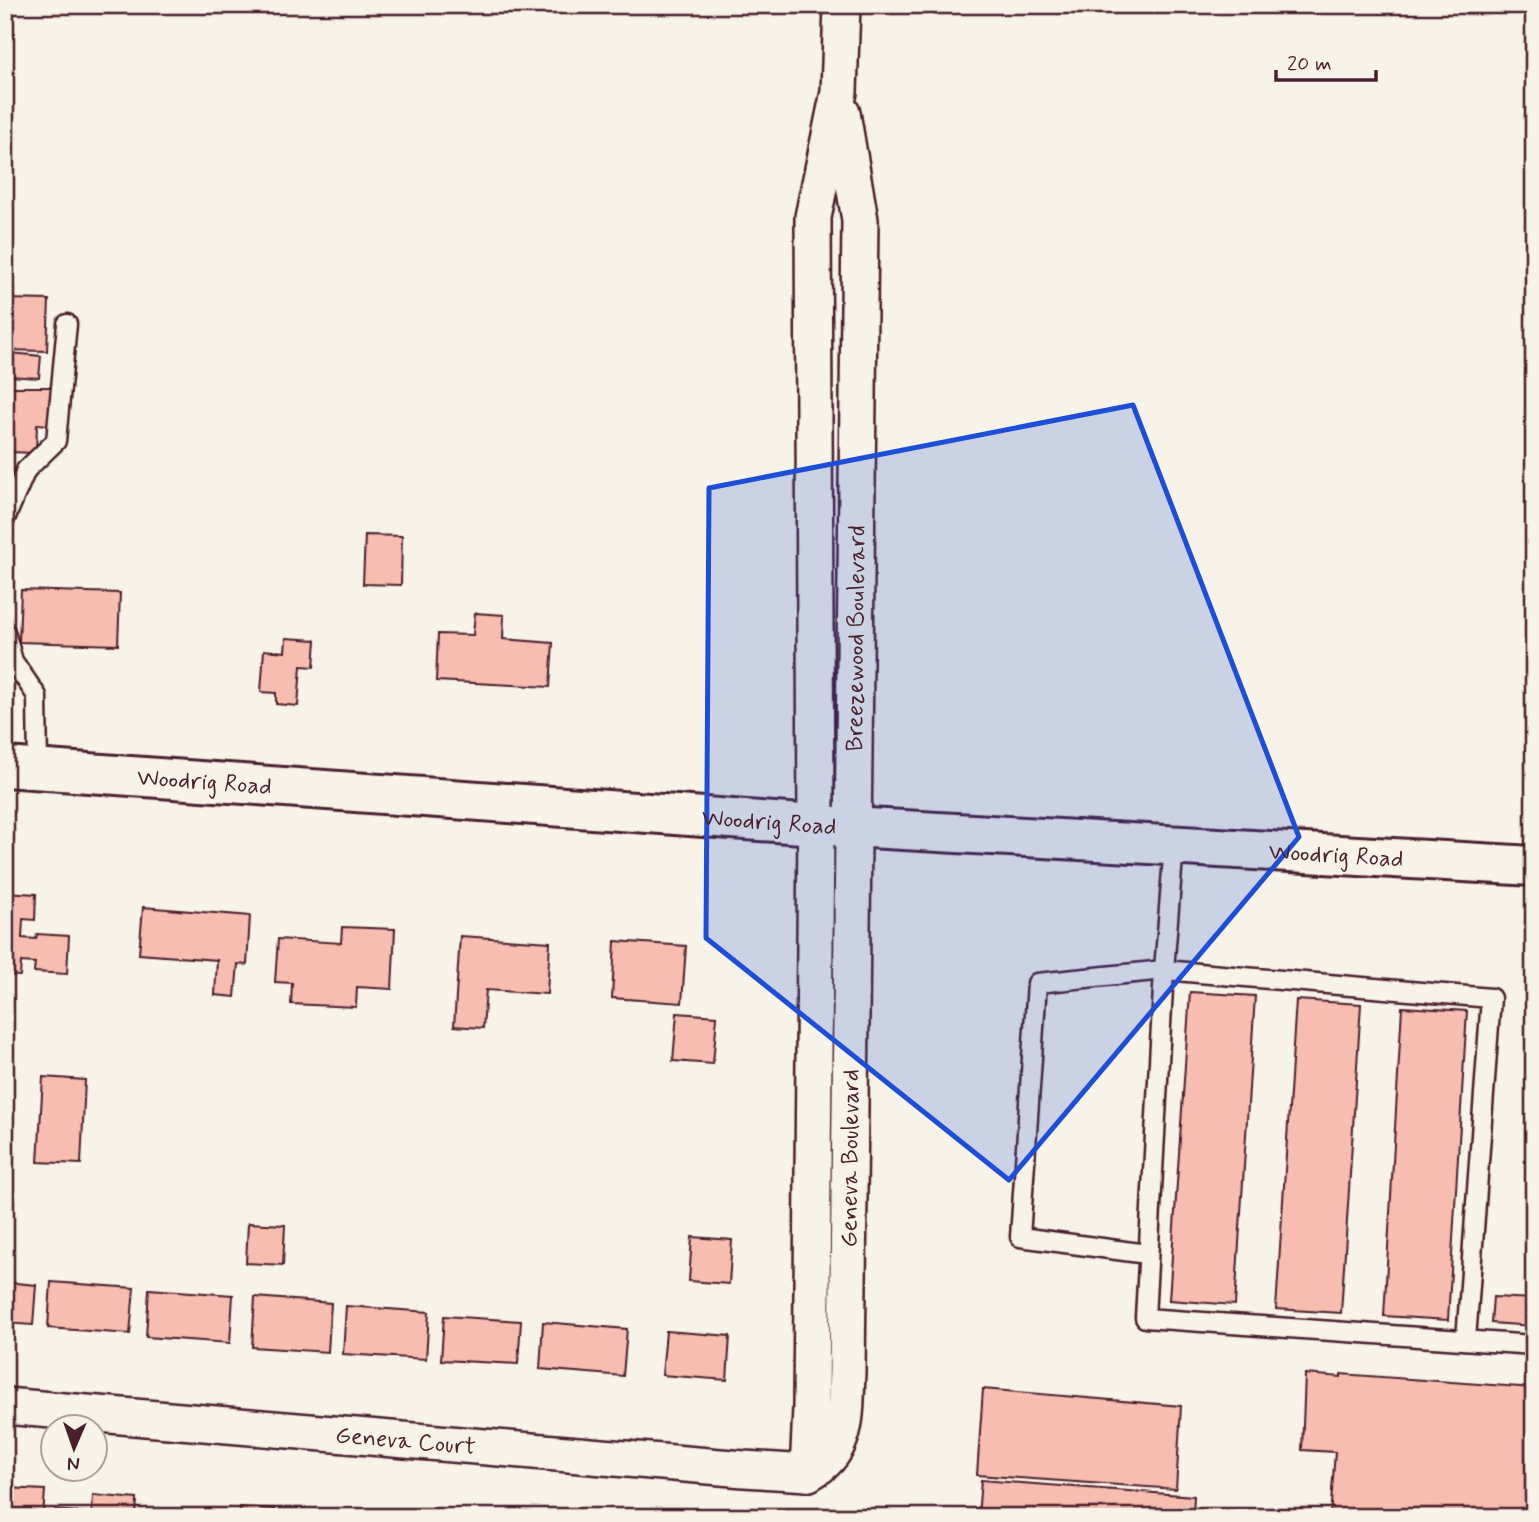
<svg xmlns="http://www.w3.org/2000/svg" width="1539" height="1522" font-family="Mynerve,sans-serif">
	<rect width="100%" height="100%" fill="#f7f3e8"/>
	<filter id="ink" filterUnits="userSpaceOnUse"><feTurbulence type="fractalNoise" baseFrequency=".0143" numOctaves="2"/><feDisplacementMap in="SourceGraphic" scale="14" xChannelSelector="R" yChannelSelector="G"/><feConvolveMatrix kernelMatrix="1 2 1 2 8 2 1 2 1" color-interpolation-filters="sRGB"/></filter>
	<g filter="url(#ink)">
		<!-- building -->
		<g fill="#f7bdb1" stroke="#4a1f2b" stroke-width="2">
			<path d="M8,299L49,300L47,351L6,350Z"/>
			<path d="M10,353L41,356L39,378L8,376Z"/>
			<path d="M10,387H51V425L37,424L36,453L9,452Z"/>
			<path d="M365,535L402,536L401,585L363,584Z"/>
			<path d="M21,590L120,593L118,645L19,642Z"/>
			<path d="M475,613L504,615L503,639L553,643L550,687L436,681L438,634L473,635Z"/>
			<path d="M286,638L316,640L314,667L301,666L298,706L276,704V693L261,692L264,650L285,652Z"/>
			<path d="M5,892L36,894L35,920L23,919L22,938L36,939L37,934L69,936L67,974L34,972L35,963L21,962L20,976L5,975Z"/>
			<path d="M143,907L250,916L247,965L238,964L235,997L215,995L217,960L139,954Z"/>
			<path d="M342,927L395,929L392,989L357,987L356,1007L291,1004L292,983L275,982L278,939L341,943Z"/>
			<path d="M460,936L550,942L547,994L486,990L483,1028L454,1026Z"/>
			<path d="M615,941L686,946L682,1003L612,998Z"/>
			<path d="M1190,992L1255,996L1235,1305L1169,1300Z"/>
			<path d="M1296,1000L1361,1004L1341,1313L1276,1309Z"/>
			<path d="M1402,1007L1467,1011L1448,1320L1384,1316Z"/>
			<path d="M677,1013L717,1016L713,1064L673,1061Z"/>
			<path d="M43,1077L85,1080L81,1164L38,1162Z"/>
			<path d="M248,1223L285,1225L283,1265L246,1263Z"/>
			<path d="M692,1237L732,1240L729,1284L689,1281Z"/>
			<path d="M5,1282L36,1285L33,1325L5,1323Z"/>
			<path d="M51,1282L134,1288L130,1334L48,1328Z"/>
			<path d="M149,1289L233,1295L230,1343L146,1337Z"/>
			<path d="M255,1297L331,1303L328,1352L252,1347Z"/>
			<path d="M1493,1297L1534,1299V1326L1491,1323Z"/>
			<path d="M346,1306L429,1312L426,1359L343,1354Z"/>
			<path d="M444,1316L521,1321L518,1364L441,1360Z"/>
			<path d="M543,1322L627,1329L623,1376L540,1369Z"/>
			<path d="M666,1331L730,1336L727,1380L662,1375Z"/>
			<path d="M1305,1374L1341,1377V1374L1534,1388V1517H1330L1335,1452L1302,1450Z"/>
			<path d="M983,1389L1181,1406L1176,1489L977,1475Z"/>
			<path d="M981,1480L1194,1496L1193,1517H978Z"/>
			<path d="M7,1488L45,1490L43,1517H6Z"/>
			<path d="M93,1495L137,1499L136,1517H55V1510L92,1513Z"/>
			<path d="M240,1507L275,1509V1517H239Z"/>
		</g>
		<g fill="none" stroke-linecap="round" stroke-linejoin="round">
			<!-- service casing -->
			<g stroke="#4a1f2b" stroke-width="23">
				<g id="service">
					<path d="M5,519L26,470L56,441L67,324"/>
					<path d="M5,632L13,661L37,696L38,771"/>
					<path d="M1174,845L1164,970L1145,1318L1534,1345"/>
					<path d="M1147,1254L1020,1237L1037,983L1164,970L1491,998L1466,1340"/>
				</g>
			</g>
			<!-- minor casing -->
			<g stroke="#4a1f2b" stroke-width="40">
				<g id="minor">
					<path id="s1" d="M5,1406L744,1469L808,1473"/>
					<path d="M808,1473L811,1408L816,825L813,217L839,92L842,5"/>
					<path id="s2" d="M808,1473C850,1452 845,1412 847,1372L860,220L842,113"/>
				</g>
			</g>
			<!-- tertiary casing -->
			<g stroke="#4a1f2b" stroke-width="44">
				<g id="tertiary">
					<path id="s3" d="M5,767L816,825L1534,866"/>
				</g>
			</g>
			<!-- service -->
			<use href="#service" stroke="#f7f3e8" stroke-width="18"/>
			<!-- minor -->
			<use href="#minor" stroke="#f7f3e8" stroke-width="35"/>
			<!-- tertiary -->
			<use href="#tertiary" stroke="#f7f3e8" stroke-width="38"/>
		</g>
	</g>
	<!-- marked area -->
	<path fill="#1d4ed8" fill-opacity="0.2" stroke="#1d4ed8" stroke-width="5" stroke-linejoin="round" d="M1133,405L1299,837L1009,1180L706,938L709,488Z"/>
	<g text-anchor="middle" stroke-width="5" stroke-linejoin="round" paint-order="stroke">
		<!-- street labels -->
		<g font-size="24" fill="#4a1f2b" stroke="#f7f3e8">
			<text dy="8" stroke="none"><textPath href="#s2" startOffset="849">Breezewood Boulevard</textPath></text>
			<text dy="8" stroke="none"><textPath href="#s3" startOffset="200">Woodrig Road</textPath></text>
			<text dy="8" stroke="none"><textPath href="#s3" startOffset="766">Woodrig Road</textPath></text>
			<text dy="8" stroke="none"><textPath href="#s3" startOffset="1334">Woodrig Road</textPath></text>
			<text dy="8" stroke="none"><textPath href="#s2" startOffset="329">Geneva Boulevard</textPath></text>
			<text dy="8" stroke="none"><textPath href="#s1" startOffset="402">Geneva Court</textPath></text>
		</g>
	</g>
	<!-- margin -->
	<rect width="1539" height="1522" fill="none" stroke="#f7f3e8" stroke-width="28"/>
	<rect x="14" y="14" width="1511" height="1494" fill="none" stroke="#4a1f2b" stroke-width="2.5" filter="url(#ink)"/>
	<!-- north arrow -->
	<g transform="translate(74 1448) rotate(182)"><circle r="33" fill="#f7f3e8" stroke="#b29e9c" stroke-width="2"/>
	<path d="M0-5L12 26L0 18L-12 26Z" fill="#4a1f2b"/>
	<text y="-10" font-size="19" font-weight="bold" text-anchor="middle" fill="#4a1f2b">N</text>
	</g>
	<!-- scale -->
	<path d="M1276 70v10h100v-10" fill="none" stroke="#4a1f2b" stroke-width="3.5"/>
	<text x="1287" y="70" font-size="21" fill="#4a1f2b" stroke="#f7f3e8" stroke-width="5" paint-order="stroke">20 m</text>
</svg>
